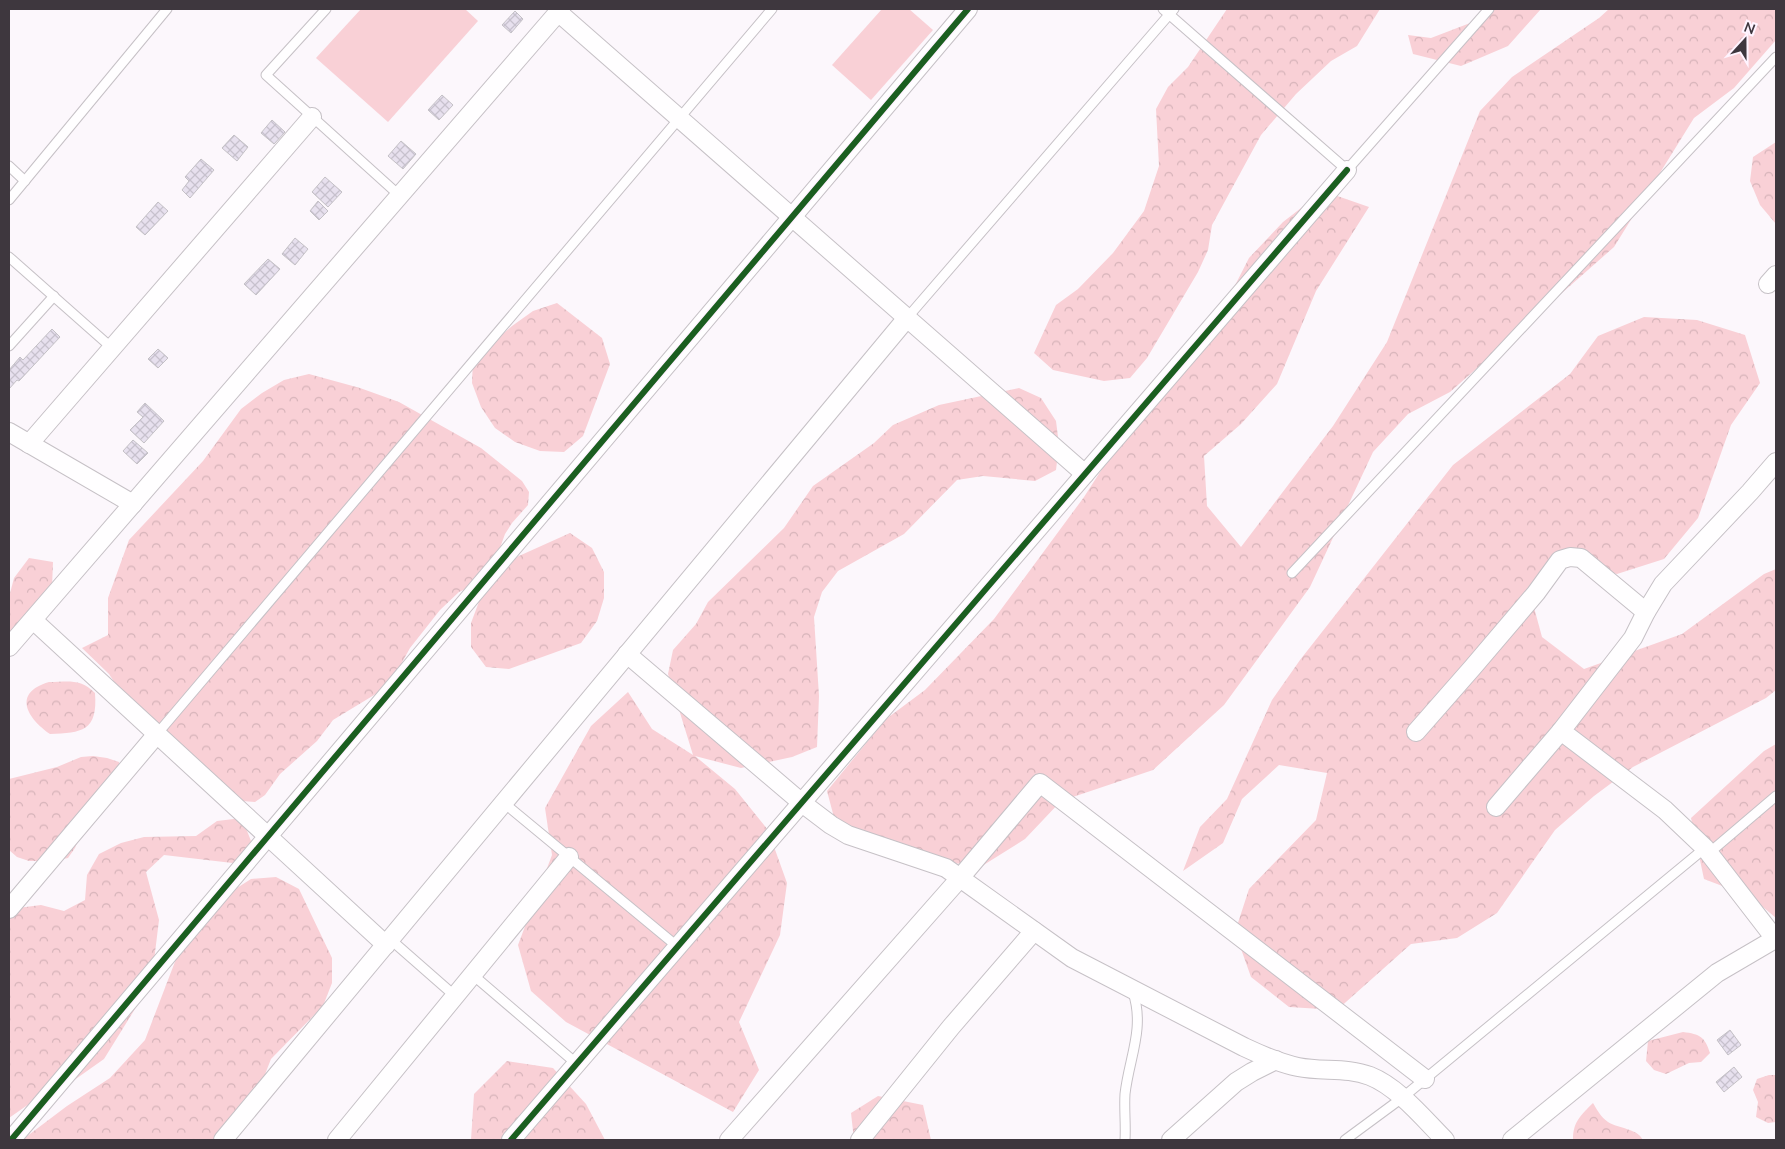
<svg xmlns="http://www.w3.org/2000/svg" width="1785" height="1149" font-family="Mulish,sans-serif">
	<defs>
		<pattern id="forest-crowns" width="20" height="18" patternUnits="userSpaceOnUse" patternTransform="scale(1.25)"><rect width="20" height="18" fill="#f9d0d6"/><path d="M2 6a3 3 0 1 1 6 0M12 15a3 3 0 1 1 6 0" fill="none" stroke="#d6b3b9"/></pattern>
		<pattern id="building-cross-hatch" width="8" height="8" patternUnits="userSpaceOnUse" patternTransform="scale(1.25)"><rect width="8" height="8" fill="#e7e0ee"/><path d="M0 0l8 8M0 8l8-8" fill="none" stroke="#c7c1cd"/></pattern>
	</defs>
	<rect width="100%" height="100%" fill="#fcf7fc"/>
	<!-- forest -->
	<g fill="url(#forest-crowns)">
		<path d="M1227,9H1380L1357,46L1331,61L1296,94L1261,135L1212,225L1208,250L1198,272L1147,358L1130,378L1104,381L1053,370L1034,353L1056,305L1078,289L1113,253L1144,211L1159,166L1156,109L1168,87L1188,67Z"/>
		<path d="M1482,9H1541L1508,46L1461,66L1413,54L1408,35L1431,38L1478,20Z"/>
		<path d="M1609,9H1776V40L1734,88L1694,118L1614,247L1450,392L1408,414L1373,452L1310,587L1224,705L1153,770L1061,801L1025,839L982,866L882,856L840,840L827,791L886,719L925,690L994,619L1084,497L1138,413L1205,344L1249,258L1283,222L1323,191L1369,207L1316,291L1277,384L1241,424L1204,456L1207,506L1241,547L1333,426L1387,342L1480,111L1512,77L1599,18Z"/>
		<path d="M1776,142V224L1760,205L1750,181L1753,157Z"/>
		<path d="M557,303L602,338L610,364L583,436L564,452L540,451L515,442L495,428L481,407L472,383L473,359L512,326L533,311Z"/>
		<path d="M1644,317L1697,320L1745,335L1760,383L1731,425L1698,518L1664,559L1617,574L1572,564L1529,589L1542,637L1584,669L1682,634L1764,574L1776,569V690L1766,698L1633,767L1594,796L1555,830L1497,913L1457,938L1411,944L1337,1010L1289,1007L1251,977L1235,932L1249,889L1316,820L1327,773L1279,765L1242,799L1223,843L1183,871L1200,827L1227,799L1272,700L1300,660L1453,465L1570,374L1598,336Z"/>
		<path d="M309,374L360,388L399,402L481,448L522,481L529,492L528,505L512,523L505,534L496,559L470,587L459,592L440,610L410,648L389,686L333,720L317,741L280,774L265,795L255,802L242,801L221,789L137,717L109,674L82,648L108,635V598L129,540L203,461L241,409L262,393L284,380Z"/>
		<path d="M1019,388L1041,398L1056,421L1059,445L1056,470L1035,481L983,476L957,480L904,534L838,571L822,592L814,617L819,696L817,747L792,757L741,768L695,756L735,789L768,830L787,883L780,935L739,1022L759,1070L733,1112L566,1022L531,991L518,945L552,855L545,808L591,726L628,692L652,729L693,755L668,674L673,650L696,624L708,602L784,528L813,486L874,443L893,425L939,405Z"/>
		<path d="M570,533L592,548L604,572V598L597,621L581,643L509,669L486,667L471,647V623L480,599L510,560Z"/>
		<path d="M29,558L53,562L52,587L9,653V597L14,578Z"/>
		<path d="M49,682C68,682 80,678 95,693C98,731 82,733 50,734C27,718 12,693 49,682Z"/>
		<path d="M1776,744V918L1751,897L1704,879L1691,818L1764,751Z"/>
		<path d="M93,756L107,758L119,762L121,774L84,826L75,848L68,858L54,861H29L17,857L9,850V779L57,767L81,757Z"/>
		<path d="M242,818L251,841L241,864L164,855L146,872L159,920L153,969L143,996L104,1059L63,1088L39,1097L9,1118V919L18,908L41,905L64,911L85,900L87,875L99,854L121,843L144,837L196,836L217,821Z"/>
		<path d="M276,877L299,889L332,958V983L323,1006L271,1059L253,1105L222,1140H22L67,1106L110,1078L145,1040L181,946L207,907L251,879Z"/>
		<path d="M1683,1032C1700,1034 1705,1037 1710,1053L1701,1062L1689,1063L1666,1074L1654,1070L1646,1061L1648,1041Z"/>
		<path d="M507,1061L553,1068L586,1104L605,1140H471L474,1094Z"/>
		<path d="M1769,1075H1776V1122L1768,1123L1756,1117L1758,1102L1753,1090L1757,1079Z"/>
		<path d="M878,1096L923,1105L931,1140H854L851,1113Z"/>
		<path d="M1593,1103C1597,1110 1601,1117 1608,1122C1619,1129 1637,1128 1643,1140H1573C1573,1122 1580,1116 1593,1103Z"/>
	</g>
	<!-- pitch -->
	<g fill="#f9d0d6">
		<path d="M361,9H465L478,21L388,122L316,58Z"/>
		<path d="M882,9H909L933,30L871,100L832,65Z"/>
	</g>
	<!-- building -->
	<g fill="url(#building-cross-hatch)" stroke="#c4c1c6">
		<path d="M515,11L523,19L511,33L502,25Z"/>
		<path d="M442,95L453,105L439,120L428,110Z"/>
		<path d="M272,120L285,132L274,144L261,133Z"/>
		<path d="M234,135L248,147L237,161L222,148Z"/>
		<path d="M401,141L416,154L403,169L388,156Z"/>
		<path d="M201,159L214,170L190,198L182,190L189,181L185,177Z"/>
		<path d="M325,177L342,192L328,207L312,192Z"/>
		<path d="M318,201L328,211L319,220L310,211Z"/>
		<path d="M158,202L168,211L145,235L136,227Z"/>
		<path d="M295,238L308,249L295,265L282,254Z"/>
		<path d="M268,259L280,269L256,295L244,284Z"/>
		<path d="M52,329L60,337L19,381L17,380L9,389V370L20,357L23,360Z"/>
		<path d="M158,349L168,358L158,368L148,359Z"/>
		<path d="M145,403L164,421L144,443L130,430L143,417L137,412Z"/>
		<path d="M133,440L148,453L137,464L123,451Z"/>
		<path d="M1730,1030L1741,1045L1728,1055L1717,1040Z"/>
		<path d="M1734,1067L1742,1077L1724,1092L1716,1082Z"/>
	</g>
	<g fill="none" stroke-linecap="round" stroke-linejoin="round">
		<!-- service casing -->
		<g stroke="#c6c1c6" stroke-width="11">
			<g id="service">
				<path d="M326,9L266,75L400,196"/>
				<path d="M1163,9L1347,170L1489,9"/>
				<path d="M9,166L25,181"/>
				<path d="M9,200L167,9"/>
				<path d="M9,257L112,348"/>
				<path d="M907,318L1174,9"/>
				<path d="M9,346L54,296"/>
				<path d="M1292,573L1776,57"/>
				<path d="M157,734L772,9"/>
				<path d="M504,803L678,947"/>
				<path d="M1709,853L1776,796"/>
				<path d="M390,939L455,996"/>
				<path d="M473,975L577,1064"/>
				<path d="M1125,1140C1126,1125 1124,1109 1125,1094C1129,1058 1145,1029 1133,992"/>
				<path d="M1345,1140L1402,1098L1705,848"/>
			</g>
		</g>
		<!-- minor casing -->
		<g stroke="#c6c1c6" stroke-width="20">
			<g id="minor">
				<path d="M558,12L1085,474"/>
				<path d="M1768,284L1776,275"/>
				<path d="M9,432L133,504"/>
				<path d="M29,444L312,117"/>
				<path d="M1776,462L1750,492L1663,584L1646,612L1633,638L1561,731L1665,810L1705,848L1776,940"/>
				<path d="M33,620L386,945"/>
				<path d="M9,647L561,9"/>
				<path d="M627,654L802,803L831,825L848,835L946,868L1072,958L1244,1047C1261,1055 1279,1063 1298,1067C1322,1072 1347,1067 1370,1076C1398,1087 1424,1119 1445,1140"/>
				<path d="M1416,732L1473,667L1536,593L1560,560L1570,557L1581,558L1646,612"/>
				<path d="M1496,807L1561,731"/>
				<path d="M9,909L157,734"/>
				<path d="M11,1140L968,9"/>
				<path d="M223,1140L907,318"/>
				<path d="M337,1140L569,857"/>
				<path d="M511,1140L1347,170"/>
				<path d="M729,1140L960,878L1040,783L1425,1079"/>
				<path d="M860,1140L951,1027L1034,931"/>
				<path d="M1171,1140L1236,1082L1252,1072L1276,1060"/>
				<path d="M1512,1140L1717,973L1775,939"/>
			</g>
		</g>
		<!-- service -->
		<use href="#service" stroke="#fffeff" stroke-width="9"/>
		<!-- minor -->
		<use href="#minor" stroke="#fffeff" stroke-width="18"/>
		<!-- cycleway casing -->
		<g stroke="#fff4ff" stroke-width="9">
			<g id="cycleway">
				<path d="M11,1140L968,9"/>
				<path d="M511,1140L1347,170"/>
			</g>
		</g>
		<!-- cycleway -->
		<use href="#cycleway" stroke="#1b5e20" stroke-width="6"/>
	</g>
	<!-- border -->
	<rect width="1785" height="1149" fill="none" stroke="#3e373e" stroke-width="20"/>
	<!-- north arrow -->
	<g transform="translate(1745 40) rotate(21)" stroke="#fff4ff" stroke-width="4" paint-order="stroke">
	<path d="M0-4L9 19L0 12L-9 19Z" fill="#3e373e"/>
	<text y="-8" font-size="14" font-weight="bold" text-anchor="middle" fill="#3e373e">N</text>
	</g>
</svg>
